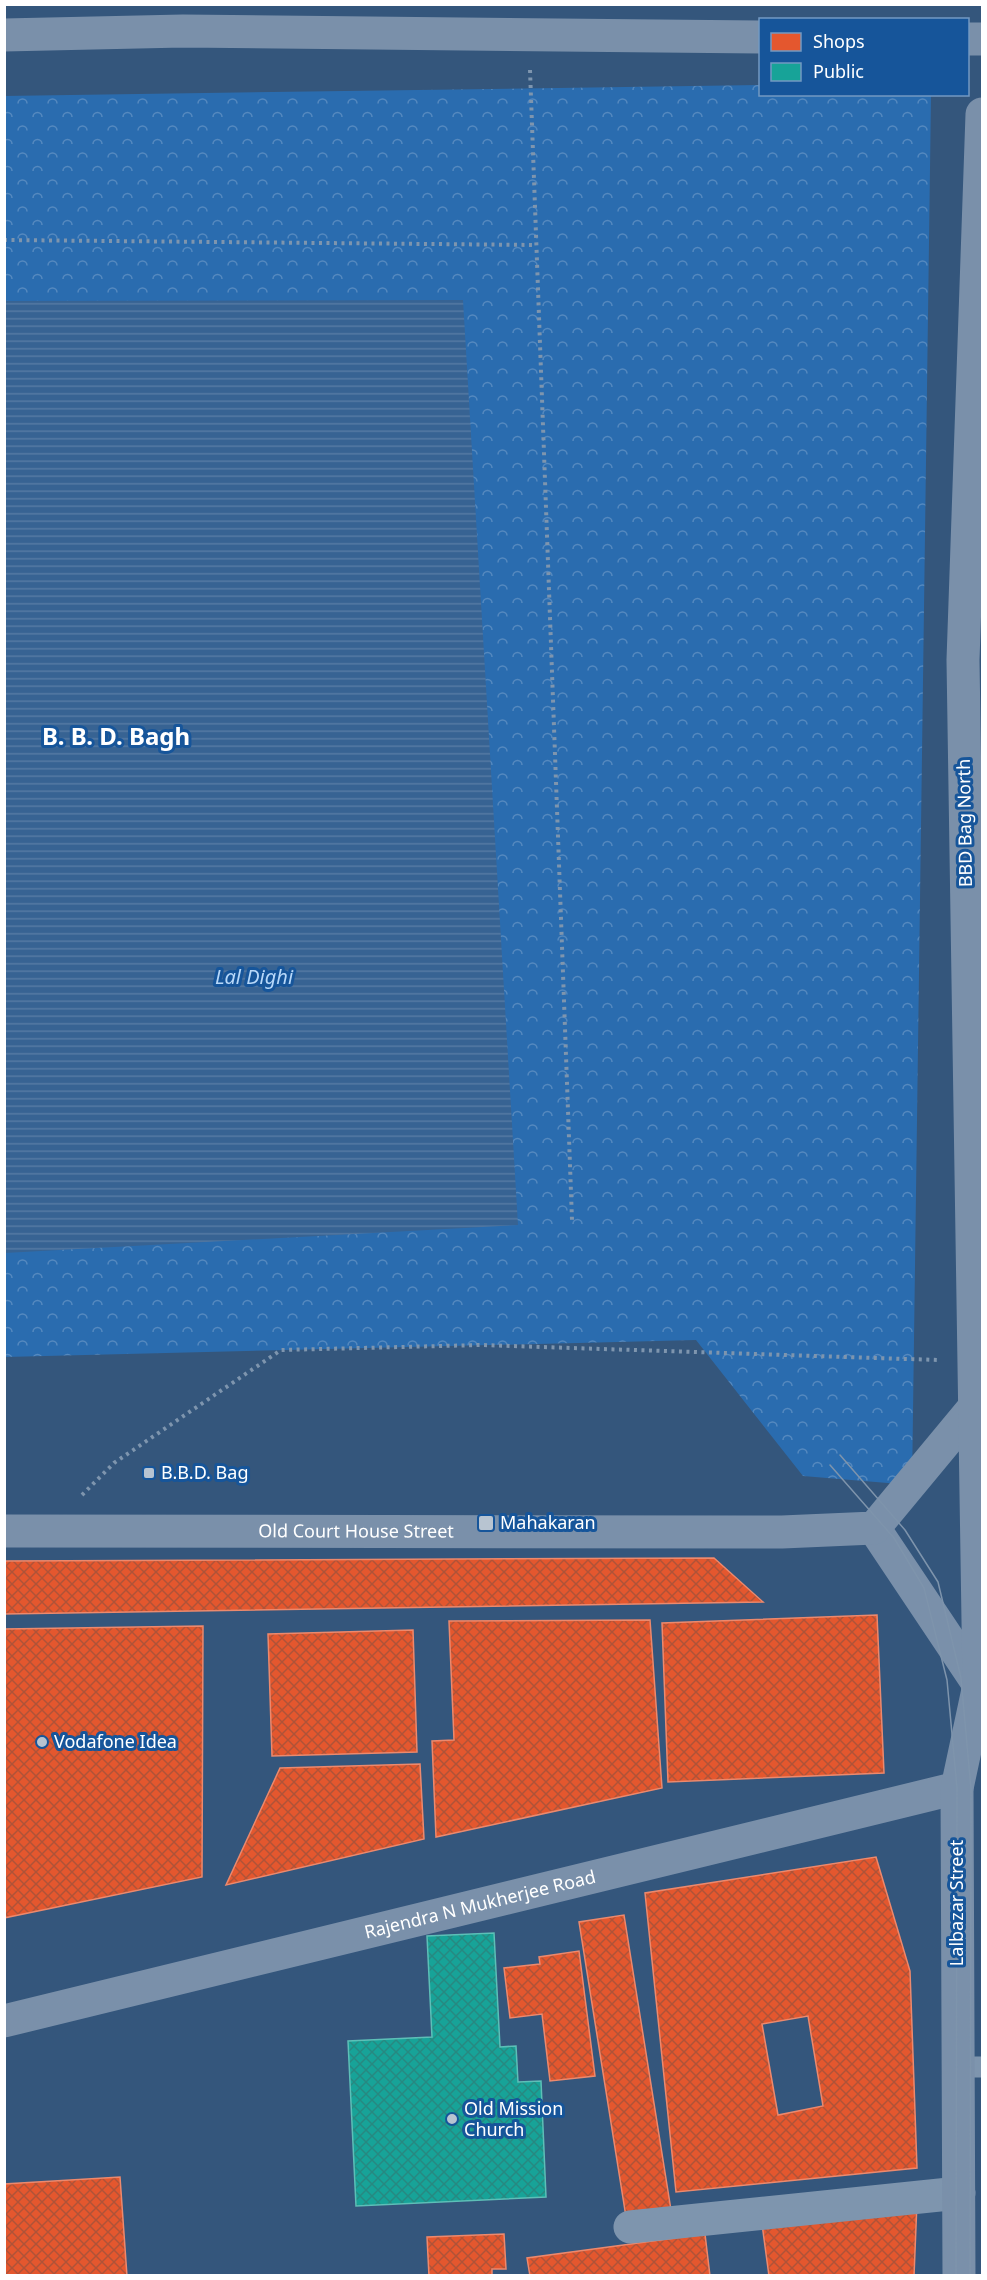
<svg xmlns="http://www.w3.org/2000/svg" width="987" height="2280" font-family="'Noto Sans',sans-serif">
	<defs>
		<pattern id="park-crowns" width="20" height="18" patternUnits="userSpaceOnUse" patternTransform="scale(1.5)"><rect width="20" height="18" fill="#2a6caf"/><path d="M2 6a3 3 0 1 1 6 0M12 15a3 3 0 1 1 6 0" fill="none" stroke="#5589bf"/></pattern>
		<pattern id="water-rules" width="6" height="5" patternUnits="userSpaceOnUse" patternTransform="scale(1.5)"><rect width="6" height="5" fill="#376393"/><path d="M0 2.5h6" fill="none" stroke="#557aa3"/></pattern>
		<pattern id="shops-cross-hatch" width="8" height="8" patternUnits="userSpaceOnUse" patternTransform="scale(1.5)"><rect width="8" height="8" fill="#e4572e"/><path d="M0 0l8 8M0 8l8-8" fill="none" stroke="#af5338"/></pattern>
		<pattern id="public-cross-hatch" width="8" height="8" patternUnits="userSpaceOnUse" patternTransform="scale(1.5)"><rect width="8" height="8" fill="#17a398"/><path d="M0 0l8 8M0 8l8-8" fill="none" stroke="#278981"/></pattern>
	</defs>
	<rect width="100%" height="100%" fill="#34567c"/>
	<!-- park -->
	<path fill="url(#park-crowns)" d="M760,85V94L931,95L912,1485L803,1476L696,1340L5,1357L4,96Z"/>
	<!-- water -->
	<path fill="url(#water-rules)" d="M463,300L518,1225L5,1253V301Z"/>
	<!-- shops -->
	<g fill="url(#shops-cross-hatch)" stroke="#ec896d" stroke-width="1.5" fill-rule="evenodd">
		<path d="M714,1558L763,1602L4,1614V1561Z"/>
		<path d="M877,1615L884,1773L668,1782L662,1623Z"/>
		<path d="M650,1620L662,1788L436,1837L432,1741L454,1740L449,1621Z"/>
		<path d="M203,1626L202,1877L4,1918V1629Z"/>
		<path d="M413,1630L417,1752L272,1756L268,1634Z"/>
		<path d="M420,1764L424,1839L226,1885L280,1768Z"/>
		<path d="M876,1857L910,1971L917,2168L676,2192L645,1893ZM808,2016L823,2106L778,2115L762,2024Z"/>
		<path d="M624,1915L671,2210L626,2217L579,1922Z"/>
		<path d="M579,1951L595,2076L550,2081L542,2014L510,2018L504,1968L540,1964L539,1957Z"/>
		<path d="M120,2177L127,2276H4V2184Z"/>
		<path d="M917,2202L914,2276H769L762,2224Z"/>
		<path d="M504,2234L506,2269H492V2276H429L427,2237Z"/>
		<path d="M705,2234L710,2276H530L527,2258Z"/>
	</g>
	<!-- public -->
	<path fill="url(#public-cross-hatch)" stroke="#5dbfb7" stroke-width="1.5" d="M494,1933L500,2047L516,2046L518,2082L541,2081L546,2197L356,2206L348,2041L432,2037L427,1936Z"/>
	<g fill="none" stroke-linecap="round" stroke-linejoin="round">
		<!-- path -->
		<g stroke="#7e95ae" stroke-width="4" stroke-dasharray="3 4.5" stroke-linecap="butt">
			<path d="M530,70L572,1220"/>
			<path d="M4,240L536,245"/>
			<path d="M82,1495L114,1463L281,1350L481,1345L938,1360"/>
		</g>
		<!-- lane -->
		<path stroke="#7e95ae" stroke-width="21" d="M958,2067H982"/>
		<!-- street -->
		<path stroke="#7e95ae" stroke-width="33" d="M630,2227L959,2193"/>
		<!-- secondary -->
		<g stroke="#7a90aa" stroke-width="33">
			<path d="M4,35L183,31L760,37"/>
			<path d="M968,39H982"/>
			<path d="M874,1528L979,1685"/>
			<path id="s1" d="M4,1531L782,1532L874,1528L976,1405H982"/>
			<path id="s2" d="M4,2021L957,1788"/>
			<path d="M959,2276L957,1788L979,1685L963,660L982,114"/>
		</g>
		<!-- tram -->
		<g stroke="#7e94ac" stroke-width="1.5">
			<path d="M840,1455L905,1530L938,1582L961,1678L971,1789L970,2276"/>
			<path d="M830,1465L894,1538L924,1588L947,1680L957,1788L956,2276"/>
		</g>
	</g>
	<!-- markers -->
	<g fill="#b8c4d1" stroke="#16559a" stroke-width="2">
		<rect x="143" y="1467" width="12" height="12" rx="3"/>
		<rect x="478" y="1515" width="16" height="16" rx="3"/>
		<circle cx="42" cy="1742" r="6"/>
		<circle cx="452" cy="2119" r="6"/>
	</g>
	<g text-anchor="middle" stroke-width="6" stroke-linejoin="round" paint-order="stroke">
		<!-- street labels -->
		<g font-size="18" fill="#fff" stroke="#16559a">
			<text transform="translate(965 823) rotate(-91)" y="6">BBD Bag North</text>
			<text dy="6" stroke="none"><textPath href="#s1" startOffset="352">Old Court House Street</textPath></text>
			<text transform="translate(957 1903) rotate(-90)" y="6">Lalbazar Street</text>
			<text dy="6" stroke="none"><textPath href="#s2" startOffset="490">Rajendra N Mukherjee Road</textPath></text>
		</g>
		<!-- poi labels -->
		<g font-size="18" fill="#fff" stroke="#16559a" text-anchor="start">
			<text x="161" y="1479">B.B.D. Bag</text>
			<text x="500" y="1529">Mahakaran</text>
			<text x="54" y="1748">Vodafone Idea</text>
			<text x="464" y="2115">Old Mission<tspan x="464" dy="21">Church</tspan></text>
		</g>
		<!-- water labels -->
		<g font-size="20" font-style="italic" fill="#b7d8f9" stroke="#16559a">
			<text x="254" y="984">Lal Dighi</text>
		</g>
		<!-- district labels -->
		<g font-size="24" font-weight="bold" fill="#fff" stroke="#16559a">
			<text x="116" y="745">B. B. D. Bagh</text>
		</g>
	</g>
	<!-- border -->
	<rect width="987" height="2280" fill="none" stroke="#ffffff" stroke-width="12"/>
	<!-- legend -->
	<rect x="759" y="18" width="210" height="78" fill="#16559a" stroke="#7399c2" stroke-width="1.5"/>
	<rect x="771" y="33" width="30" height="18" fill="#e4572e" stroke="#7399c2" stroke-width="1.5"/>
	<text x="813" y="48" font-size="18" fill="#ffffff">Shops</text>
	<rect x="771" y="63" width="30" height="18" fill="#17a398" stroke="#7399c2" stroke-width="1.5"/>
	<text x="813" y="78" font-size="18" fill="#ffffff">Public</text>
</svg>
